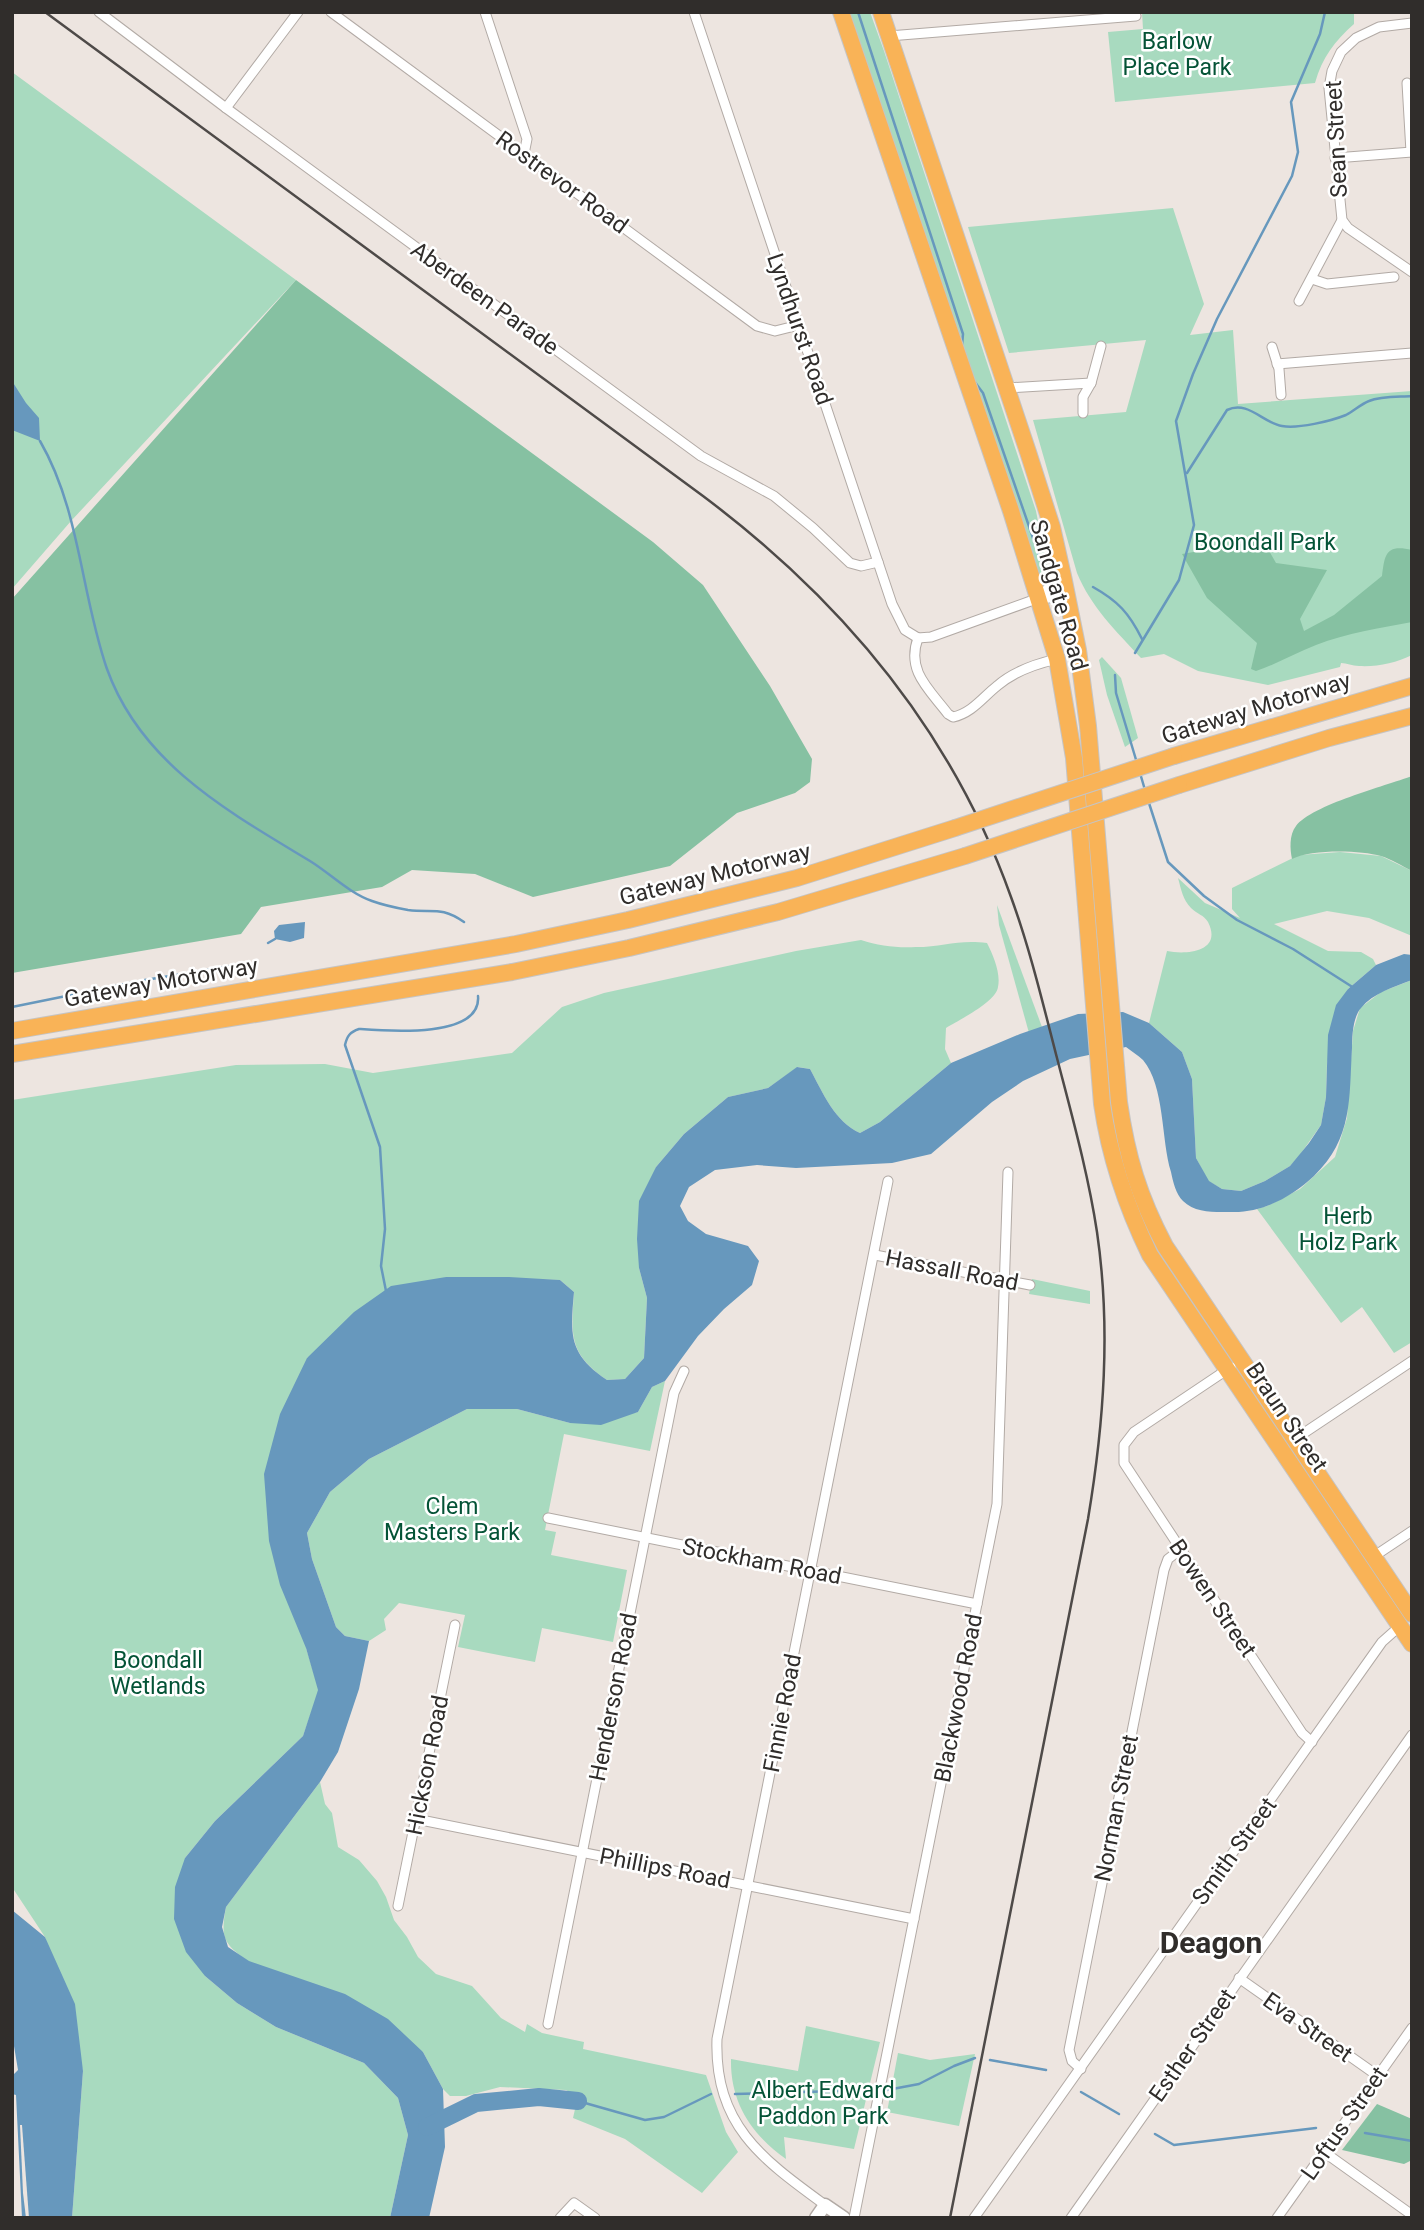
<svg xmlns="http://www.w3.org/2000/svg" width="1424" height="2230" font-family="Roboto,sans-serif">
	<rect width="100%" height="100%" fill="#ede5e0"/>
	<!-- green -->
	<g fill="#a8dabf">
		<path d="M844,12H870L884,51L1036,511L1047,567L1045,581L1040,579Z"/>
		<path d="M1142,12H1354V24C1335,41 1322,57 1315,83L1115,102L1108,32L1143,29Z"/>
		<path d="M12,72L296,280L71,521L12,589Z"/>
		<path d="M1173,208L1204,304L1190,335L1233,330L1238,404L1412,391V655C1396,663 1377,667 1359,666C1352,666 1347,663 1341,663L1340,667L1268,685L1198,671L1164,654L1141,658C1116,631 1091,607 1077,573L1033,420L1126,412L1146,340L1009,353L968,227Z"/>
		<path d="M1102,657L1121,678L1138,738L1125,747L1107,695L1099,660Z"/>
		<path d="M1340,852L1381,856L1412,871V936L1369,918L1327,911L1274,924L1328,951L1361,952L1373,959L1376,965L1348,989L1327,1063L1326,1097L1321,1125L1299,1156L1290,1166L1265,1181L1241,1191L1222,1189L1208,1181L1196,1158L1192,1079L1182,1052L1149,1023L1167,951C1186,955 1223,952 1208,922C1204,915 1197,914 1191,908C1183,900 1181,889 1178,878L1205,903L1240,918L1232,909V888L1299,855Z"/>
		<path d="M997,905L1042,1027L1029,1033L999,925Z"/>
		<path d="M861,940C879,946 897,948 916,947C943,947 959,939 987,943C993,955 1001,973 998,987C996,1002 959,1020 946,1028L945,1049L951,1063L880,1122L860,1133C835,1122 823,1093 810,1069L798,1067L768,1088L728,1097L684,1134L656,1167L639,1268L647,1298L644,1358L625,1379L607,1380C569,1354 571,1336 574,1292L560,1280L446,1277L307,1358L306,1648L319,1690L303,1736L215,1821L185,1858L205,1976L237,2003L276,2027L364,2063L398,2098L408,2135L390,2218H72L83,2071L45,1937L12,1887V1100L236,1065L325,1064L373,1073L512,1053L562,1007L604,993L796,951Z"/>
		<path d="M1412,980V1342L1394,1353L1362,1307L1341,1323L1257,1209L1267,1206L1300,1189L1335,1157L1347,1118L1353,1031L1360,1008L1381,992Z"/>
		<path d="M1032,1279L1090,1291V1304L1029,1294Z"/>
		<path d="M665,1381L650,1451L564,1434L545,1530L556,1532L551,1555L627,1570L613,1642L542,1628L535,1662L458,1647L465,1615L399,1603L384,1619L386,1630L369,1641L345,1636L336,1627L312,1559L307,1533L330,1492L369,1459L467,1409H517L570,1423L638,1412L652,1387Z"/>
		<path d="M320,1782L325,1804L332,1813L338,1847L359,1860L377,1881L386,1897L394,1920L407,1937L418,1957L436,1974L472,1986L501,2018L525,2032L527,2024L542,2033L584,2042L583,2049L706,2075L726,2132L738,2152L702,2193L625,2139L573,2118L578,2096L566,2090L500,2087L466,2096H450L443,2089L423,2052L249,1962C224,1944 220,1939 226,1907Z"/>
		<path d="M806,2026L880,2042L854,2149L784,2137L786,2159C752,2135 730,2103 731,2059L798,2071Z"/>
		<path d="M898,2053L930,2060L975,2054L959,2126L887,2112Z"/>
	</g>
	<!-- forest -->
	<g fill="#86c1a2">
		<path d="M296,280L653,542L703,585L770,686L812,759L810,782L795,793L737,813L670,866L533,897L475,874L412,870L382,887L261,907L241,934L12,973V599Z"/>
		<path d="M1263,540L1276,563L1327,570L1300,619L1304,631L1334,615L1382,576C1385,555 1385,544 1412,550V622C1380,628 1347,633 1316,645C1295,653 1277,664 1256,671L1251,669L1257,643L1207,598L1182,554Z"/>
		<path d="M1412,776V871C1402,866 1391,859 1381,856C1360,850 1311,849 1292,859C1290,849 1289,835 1296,826C1312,805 1385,786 1412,776Z"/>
		<path d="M1377,2104L1412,2119V2160L1404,2164L1342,2150Z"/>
	</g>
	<!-- water -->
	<g fill="#6798bd">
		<path d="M12,381L26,403L39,418L40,441L12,430Z"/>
		<path d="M305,922L304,938L290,942L275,939L274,931L279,925Z"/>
		<path d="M1404,954L1412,955V980C1394,987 1373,993 1361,1008C1353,1017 1352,1036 1352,1048C1349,1099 1353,1138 1314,1176C1293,1196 1264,1212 1234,1212C1218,1212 1196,1214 1183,1201C1176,1194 1173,1182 1171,1172C1161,1140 1165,1086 1143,1060C1138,1055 1131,1051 1126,1047L1070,1059L1023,1081L992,1102L931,1154L892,1163L796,1168L757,1165L715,1170L689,1187L680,1206L688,1221L706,1234L748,1246L759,1261L752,1285L724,1309L698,1336L665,1381L652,1387L638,1412L601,1425L570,1423L517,1409H467L369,1459L330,1492L307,1533L312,1559L336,1627L345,1636L369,1641L359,1689L338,1752L320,1782L226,1907L222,1927L228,1947L249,1961L345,1994L388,2019L423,2052L443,2089L445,2147L429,2218H390L408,2135L398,2098L364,2063L276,2027L237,2003L205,1976L186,1952L174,1919L175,1887L185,1858L215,1821L303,1736L318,1690L306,1648L280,1585L269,1541L264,1474L280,1414L307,1358L354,1312L391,1286L446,1277H509L560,1280L574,1292C570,1336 569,1354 607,1380L625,1379L644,1358L647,1298L639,1268L637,1239L639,1201L656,1167L684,1134L728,1097L768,1088L797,1067L810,1069C823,1093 835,1122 860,1133L880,1122L951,1063L1020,1034L1078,1014L1123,1012L1149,1023L1182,1052L1192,1079L1196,1158L1209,1181L1222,1189L1241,1191L1265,1181L1290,1166L1309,1143L1321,1125L1326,1097L1328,1035L1336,1005L1348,989L1376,965Z"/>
		<path d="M12,1910L45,1937L75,2004L83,2071L72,2218H22L16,2095L12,2094V2076L18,2070L12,2034Z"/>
	</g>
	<!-- pier -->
	<path fill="#ede5e0" d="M20,2125H22L29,2218H26L23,2193Z"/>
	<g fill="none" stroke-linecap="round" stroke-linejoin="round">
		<!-- stream -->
		<g stroke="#6798bd" stroke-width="2.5">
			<path d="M858,12L963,334L962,346"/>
			<path d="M974,381L983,393L1042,564"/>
			<path d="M40,441C80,510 81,594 107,669C141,764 229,812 310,861C331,874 349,893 372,901C383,905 397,908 408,910C433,913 441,906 464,922"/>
			<path d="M1187,473L1227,410C1248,400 1263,423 1282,426C1298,429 1331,421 1346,415C1354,411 1361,404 1369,401C1381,396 1398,397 1412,396"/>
			<path d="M1093,587C1118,601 1129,613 1142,639"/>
			<path d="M1135,653L1179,580L1194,525L1176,421L1193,374L1217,319L1292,176L1298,152L1291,102L1320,34L1325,12"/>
			<path d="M1115,675L1116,693L1137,763"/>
			<path d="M1140,773L1145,790"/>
			<path d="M1148,800L1168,862L1204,896L1237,920L1293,949L1354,988"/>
			<path d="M268,943L275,939"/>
			<path d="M12,1007L145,980L243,964"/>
			<path d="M386,1291L381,1266L385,1229L380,1147L345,1045C347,1036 350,1032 359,1029C386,1031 482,1039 478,996"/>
			<path d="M990,2060L1046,2070"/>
			<path d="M887,2090L919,2084L954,2066L975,2058"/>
			<path d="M1081,2092L1119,2114"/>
			<path d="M735,2094L871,2090"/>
			<path d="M578,2101L645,2120L664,2117L711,2094"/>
			<path d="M1365,2133L1412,2141"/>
			<path d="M1155,2134L1174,2145L1316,2128"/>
		</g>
		<!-- river -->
		<path stroke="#6798bd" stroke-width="18" d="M427,2127L476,2103L539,2097L578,2101"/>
		<!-- street casing -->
		<g stroke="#b2aaa5" stroke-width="11">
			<g id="street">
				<path d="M99,12L226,108L701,456L774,496L813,528L850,563L861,566L878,562"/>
				<path d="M331,12L757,326L775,331L799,325"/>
				<path d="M485,12L527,139L524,154"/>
				<path d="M694,12L892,604L905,630L918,638"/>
				<path d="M1412,23L1379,27L1356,38L1341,52L1332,71L1329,88L1342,220L1348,228L1412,272"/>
				<path d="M889,36L1136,16"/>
				<path d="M1407,83L1411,152"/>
				<path d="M226,108L298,12"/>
				<path d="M1335,158L1412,152"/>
				<path d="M1312,279L1327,284L1394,277"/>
				<path d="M1299,301L1342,220"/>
				<path d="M1272,347L1279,369L1281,395"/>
				<path d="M1277,364L1412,353"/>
				<path d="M1007,388L1091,383L1101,346"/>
				<path d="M1083,413V397L1091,383"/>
				<path d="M1040,597L1049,587L1058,564"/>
				<path d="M918,638C906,671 929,689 948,714L953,717C972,713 983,697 997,686C1014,671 1035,664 1057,659"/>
				<path d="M918,638L931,637L1039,598H1052L1070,608"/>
				<path d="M875,1255L1030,1285"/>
				<path d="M1231,1367L1134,1432L1124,1445V1463L1302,1733L1312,1742"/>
				<path d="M1295,1439L1412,1361"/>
				<path d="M548,1518L977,1604"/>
				<path d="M1373,1557L1412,1531"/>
				<path d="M416,1819L914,1919"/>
				<path d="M398,1906L455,1625"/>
				<path d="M1239,1978L1378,2076"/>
				<path d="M548,2024L674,1393L684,1371"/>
				<path d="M1081,2069L1072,2061L1069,2050L1164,1570L1168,1559L1181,1549"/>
				<path d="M1324,2152L1412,2215"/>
				<path d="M825,2205C762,2159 714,2125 717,2039L888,1181"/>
				<path d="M560,2218L574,2203L595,2218"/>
				<path d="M854,2218L997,1504L1008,1172"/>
				<path d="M974,2218L1382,1642L1400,1626"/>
				<path d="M1071,2218L1412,1735"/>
				<path d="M1277,2218L1412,2028"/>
			</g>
		</g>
		<!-- secondary casing -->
		<g stroke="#b2aaa5" stroke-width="15">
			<path id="secondary" d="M816,2218L825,2205L844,2218"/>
		</g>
		<!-- highway casing -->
		<g stroke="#c5c4c4" stroke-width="18">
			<g id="highway">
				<path d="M841,12L1011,511L1057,659L1074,758L1102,1104C1110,1159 1126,1206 1150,1255L1412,1644"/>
				<path d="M881,12L1028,452L1052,527L1063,576L1078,650L1088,726L1119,1102C1127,1157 1139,1197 1165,1246L1412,1614"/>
				<path d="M1174,756L1412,686"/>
				<path d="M1179,785L1329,738L1412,716"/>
				<path d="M12,1031L516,944L628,920L797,878L955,828"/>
				<path d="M12,1054L512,972L629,948L778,912L965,856"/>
			</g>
		</g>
		<!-- street -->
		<use href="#street" stroke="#fff" stroke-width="9"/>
		<!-- secondary -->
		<use href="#secondary" stroke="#fff" stroke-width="12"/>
		<!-- highway -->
		<use href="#highway" stroke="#f9b357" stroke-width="16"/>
		<!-- rail -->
		<path stroke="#4e4a48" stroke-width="2.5" d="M45,12L703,496C843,601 952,731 1011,897C1030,949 1043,1004 1057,1058C1072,1116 1088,1173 1097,1232C1111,1328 1104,1423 1088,1519L950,2218"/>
		<!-- highway-bridge casing -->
		<g stroke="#c5c4c4" stroke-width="18" stroke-linecap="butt">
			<g id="highway-bridge">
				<path d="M955,828L1174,756"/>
				<path d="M965,856L1179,785"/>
			</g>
		</g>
		<!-- highway-bridge -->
		<use href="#highway-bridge" stroke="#f9b357" stroke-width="16"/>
	</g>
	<g text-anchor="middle" stroke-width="5" stroke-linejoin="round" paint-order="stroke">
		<!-- park labels -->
		<g font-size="23" fill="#045336" stroke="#fff">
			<text x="1177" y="49">Barlow<tspan x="1177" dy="26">Place Park</tspan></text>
			<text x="1265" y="550">Boondall Park</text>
			<text x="1348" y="1224">Herb<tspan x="1348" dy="26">Holz Park</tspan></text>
			<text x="452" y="1514">Clem<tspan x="452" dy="26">Masters Park</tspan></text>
			<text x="158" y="1668">Boondall<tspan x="158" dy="26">Wetlands</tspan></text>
			<text x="823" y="2098">Albert Edward<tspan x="823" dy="26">Paddon Park</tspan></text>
		</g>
		<!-- street labels -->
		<g font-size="23" fill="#302d2b" stroke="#fff">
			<text transform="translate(1336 139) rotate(-93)" y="8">Sean Street</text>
			<text transform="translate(562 182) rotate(36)" y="8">Rostrevor Road</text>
			<text transform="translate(485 298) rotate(36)" y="8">Aberdeen Parade</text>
			<text transform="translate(800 329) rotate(71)" y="8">Lyndhurst Road</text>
			<text transform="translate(1059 595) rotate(74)" y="8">Sandgate Road</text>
			<text transform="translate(1256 708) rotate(-17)" y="8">Gateway Motorway</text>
			<text transform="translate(715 874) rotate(-14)" y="8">Gateway Motorway</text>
			<text transform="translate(161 982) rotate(-10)" y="8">Gateway Motorway</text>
			<text transform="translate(952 1270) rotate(11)" y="8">Hassall Road</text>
			<text transform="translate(1287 1417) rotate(56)" y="8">Braun Street</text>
			<text transform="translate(762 1561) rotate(11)" y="8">Stockham Road</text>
			<text transform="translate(1213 1598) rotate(56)" y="8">Bowen Street</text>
			<text transform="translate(613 1697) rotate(-79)" y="8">Henderson Road</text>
			<text transform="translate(958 1698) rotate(-79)" y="8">Blackwood Road</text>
			<text transform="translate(782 1713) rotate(-79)" y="8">Finnie Road</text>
			<text transform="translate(427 1765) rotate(-79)" y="8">Hickson Road</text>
			<text transform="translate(1116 1808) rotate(-79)" y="8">Norman Street</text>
			<text transform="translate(1234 1851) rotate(-54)" y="8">Smith Street</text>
			<text transform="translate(665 1868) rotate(11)" y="8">Phillips Road</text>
			<text transform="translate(1308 2027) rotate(35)" y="8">Eva Street</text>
			<text transform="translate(1192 2045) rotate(-55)" y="8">Esther Street</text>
			<text transform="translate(1344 2123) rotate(-55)" y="8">Loftus Street</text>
		</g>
		<!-- district labels -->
		<g font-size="30" font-weight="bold" fill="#302d2b" stroke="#fff">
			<text x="1211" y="1953">Deagon</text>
		</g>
	</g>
	<!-- border -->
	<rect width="1424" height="2230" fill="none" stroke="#302d2b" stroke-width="28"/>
</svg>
